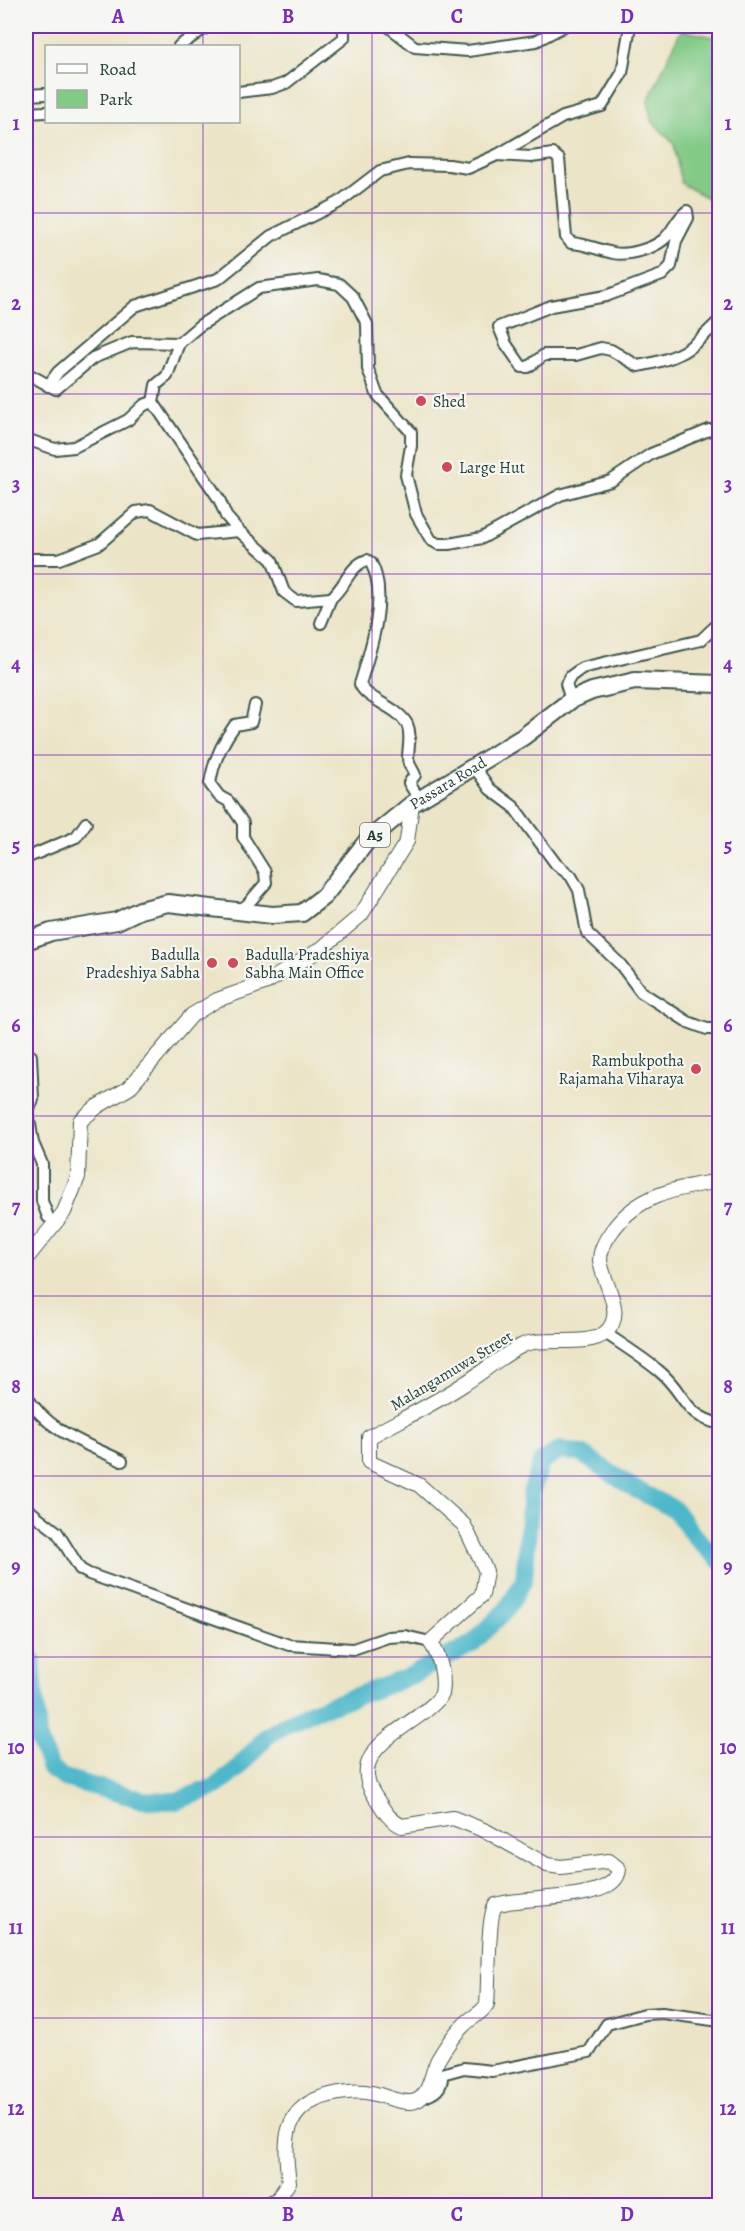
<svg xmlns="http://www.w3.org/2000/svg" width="745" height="2231" font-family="Alegreya,serif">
	<rect width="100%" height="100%" fill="#f6f6f2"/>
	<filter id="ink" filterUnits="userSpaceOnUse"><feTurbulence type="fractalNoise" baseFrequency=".0167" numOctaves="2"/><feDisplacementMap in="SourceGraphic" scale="12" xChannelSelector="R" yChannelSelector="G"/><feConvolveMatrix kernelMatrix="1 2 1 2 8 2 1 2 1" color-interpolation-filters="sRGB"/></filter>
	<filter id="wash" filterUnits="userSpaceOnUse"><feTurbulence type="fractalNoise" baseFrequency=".008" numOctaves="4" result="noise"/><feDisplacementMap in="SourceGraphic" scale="24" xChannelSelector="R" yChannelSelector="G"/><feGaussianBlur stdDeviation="1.35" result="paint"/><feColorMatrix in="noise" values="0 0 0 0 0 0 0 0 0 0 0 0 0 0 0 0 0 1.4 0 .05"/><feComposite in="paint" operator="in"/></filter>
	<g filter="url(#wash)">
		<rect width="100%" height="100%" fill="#ebe4c6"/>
		<!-- green -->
		<path fill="#82ca86" stroke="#50845d" stroke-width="1.5" d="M681,30L719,38V205L681,183L674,144L651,120L648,101Z"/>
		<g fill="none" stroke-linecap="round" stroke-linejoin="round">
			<!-- river -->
			<path stroke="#4db8ca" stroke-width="18" d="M26,1647L32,1658L38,1737L50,1769L64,1778L143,1800L176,1801L215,1787L236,1770L266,1737L285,1725L311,1712L404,1679L472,1644L507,1609L524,1580L531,1493L542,1461L561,1450L582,1454L633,1488L674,1509L694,1536L720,1561"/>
		</g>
	</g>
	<g filter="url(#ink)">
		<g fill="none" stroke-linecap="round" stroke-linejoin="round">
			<!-- minor casing -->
			<g stroke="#3e564a" stroke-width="14">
				<g id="minor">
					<path d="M388,26L415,47L468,51L536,41L564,26"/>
					<path d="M179,46L208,26"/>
					<path d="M238,92L272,88L286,83L344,38V26"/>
					<path d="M26,95L46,94"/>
					<path d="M26,113L46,112"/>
					<path d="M497,155L531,157L553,154L559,159L566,237L571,243C587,244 598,250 613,253C627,256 652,249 663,240C673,232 676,219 687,211L688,218L676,241L671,266L662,275L606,296L551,306L499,327L506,344L522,367H528L544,355H576L601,348L611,350L638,366C680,359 691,349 720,320"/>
					<path d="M179,343L167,376L156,385L153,402L219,499L226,516L239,531"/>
					<path d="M26,373L56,389L93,358L132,342L179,343L199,326L259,288L318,280L339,284L353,297L367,324L368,369L377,394L411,432V446L406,475L416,514L431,540L438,544H449L482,538L560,495L611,481L651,454L709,430H720"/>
					<path d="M48,386L58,372L135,306L218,279L271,236L338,203L380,171L409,164L449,165L468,168L497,155L563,117L602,106L622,73L630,26"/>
					<path d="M26,439L55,449L74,447L128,420L144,405L153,402"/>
					<path d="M26,559H59L99,544L136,512L150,510L197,535L239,531L272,560L284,592L296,601L331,598L321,623"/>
					<path d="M331,598C345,587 349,566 367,560L371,563C389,595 370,652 360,684C366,700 397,706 407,724C412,735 408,747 408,758C408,764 413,770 415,775L409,783L419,799"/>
					<path d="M571,700L566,684L571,676L582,668L701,640L720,622"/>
					<path d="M473,765L490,789L513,806L556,864L571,876L579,890L587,933L620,964L641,992L688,1022L707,1029H720"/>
					<path d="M26,858L76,837L86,823"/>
					<path d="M238,911L247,905L266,883L265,872L243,837V823L228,801L219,796L210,784C213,762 221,744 235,725L251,722L255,705"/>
					<path d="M26,1055L31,1056L33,1099L28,1112L33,1143L42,1164V1201L48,1217"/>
					<path d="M605,1333C623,1345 642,1357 659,1371C686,1393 682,1415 720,1424"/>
					<path d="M26,1395C46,1431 87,1444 122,1461"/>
					<path d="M26,1508L57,1532L80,1569L89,1574L289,1645L353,1649L388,1637L405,1636L430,1642"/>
					<path d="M421,2098C434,2094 443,2089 442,2074L464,2068L492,2071L589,2052L607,2024L645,2014L662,2013L720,2021"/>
				</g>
			</g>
			<!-- tertiary casing -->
			<g stroke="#3e564a" stroke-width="16">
				<g id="tertiary">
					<path d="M26,1259L64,1212L78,1177L80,1121L98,1106L129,1088L192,1015L217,1000L267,982L321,949L361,915L407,841L412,804"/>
					<path d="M264,2206L278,2199L289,2182C283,2141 283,2106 330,2095C343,2092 358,2090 371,2093C383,2095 399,2103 411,2102C431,2100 431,2070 439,2058C446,2046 454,2034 464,2025C472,2016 481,2015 487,2004C489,1986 487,1914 496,1905C520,1895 617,1904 619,1869L609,1861L561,1867L547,1865L486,1831L453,1818L402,1826C388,1820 382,1807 374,1795C342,1745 424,1724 442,1694C445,1677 440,1655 430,1642L482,1595L486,1571L464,1525L419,1485L369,1462V1437C400,1420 434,1404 464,1384C483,1372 501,1356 521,1346C542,1335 587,1348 605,1333C628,1314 602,1282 600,1260C600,1249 606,1239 612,1231C638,1194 677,1188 720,1181"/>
				</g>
			</g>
			<!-- trunk casing -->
			<g stroke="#3e564a" stroke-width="20">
				<g id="trunk">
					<path id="s1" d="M26,941L51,932L117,921L140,910L168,903L272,915L302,913L324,896L367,841L412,804L523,737L571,700L592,691L635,681L720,684"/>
				</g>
			</g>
			<!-- minor -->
			<use href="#minor" stroke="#fff" stroke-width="10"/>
			<!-- tertiary -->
			<use href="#tertiary" stroke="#fff" stroke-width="14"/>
			<!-- trunk -->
			<use href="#trunk" stroke="#fff" stroke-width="16"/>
		</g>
	</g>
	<!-- grid -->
	<path fill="none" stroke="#7b2cbf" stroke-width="1.5" stroke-opacity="0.55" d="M203,26V46M372,26V2206M542,26V2206M203,122V2206M26,213H720M26,394H720M26,574H720M26,755H720M26,935H720M26,1116H720M26,1296H720M26,1476H720M26,1657H720M26,1837H720M26,2018H720"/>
	<!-- markers -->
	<g fill="#d1495b" stroke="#f6f6f2" stroke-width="2">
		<circle cx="421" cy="401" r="6"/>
		<circle cx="447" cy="467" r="6"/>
		<circle cx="212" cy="963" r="6"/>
		<circle cx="233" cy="963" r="6"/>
		<circle cx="696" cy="1069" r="6"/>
	</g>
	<g text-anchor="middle" stroke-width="4.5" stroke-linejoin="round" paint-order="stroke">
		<!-- shield labels -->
		<rect fill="#f6f6f2" stroke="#60746d" stroke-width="1.5" x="360" y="823" width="30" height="24" rx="4.5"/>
		<g font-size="15" font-weight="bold" fill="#1f3d34">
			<text x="375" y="840">A5</text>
		</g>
		<!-- poi labels -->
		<g font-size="16" fill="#1f3d34" stroke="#f6f6f2" text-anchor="start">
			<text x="433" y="407">Shed</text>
			<text x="459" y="473">Large Hut</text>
			<text x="200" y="960" text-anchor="end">Badulla<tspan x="200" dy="18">Pradeshiya Sabha</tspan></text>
			<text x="245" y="960">Badulla Pradeshiya<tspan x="245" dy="18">Sabha Main Office</tspan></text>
			<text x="684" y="1066" text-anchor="end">Rambukpotha<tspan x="684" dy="18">Rajamaha Viharaya</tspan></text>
		</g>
		<!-- street labels -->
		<g font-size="16" fill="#1f3d34" stroke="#f6f6f2">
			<text dy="6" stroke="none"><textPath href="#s1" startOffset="480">Passara Road</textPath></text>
			<text transform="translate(451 1370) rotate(-31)" y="6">Malangamuwa Street</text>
		</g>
	</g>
	<!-- margin -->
	<rect width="745" height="2231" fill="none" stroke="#f6f6f2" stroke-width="66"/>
	<!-- legend -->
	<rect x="45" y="45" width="195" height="78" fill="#f6f6f2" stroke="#a0aca6" stroke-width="1.5"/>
	<rect x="57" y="64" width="30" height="9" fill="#ffffff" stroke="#a0aca6" stroke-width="1.5"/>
	<text x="99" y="75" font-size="18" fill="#1f3d34">Road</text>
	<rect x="57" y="90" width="30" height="18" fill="#82ca86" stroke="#a0aca6" stroke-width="1.5"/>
	<text x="99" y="105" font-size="18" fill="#1f3d34">Park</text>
	<rect x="33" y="33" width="679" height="2165" fill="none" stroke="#7b2cbf" stroke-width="2"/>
	<g font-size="20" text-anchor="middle" font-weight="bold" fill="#7b2cbf">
		<text x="118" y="23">A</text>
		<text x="288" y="23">B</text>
		<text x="457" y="23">C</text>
		<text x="627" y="23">D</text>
		<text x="16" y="130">1</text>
		<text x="728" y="130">1</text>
		<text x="16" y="310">2</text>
		<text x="728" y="310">2</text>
		<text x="16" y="491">3</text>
		<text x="728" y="491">3</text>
		<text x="16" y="671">4</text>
		<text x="728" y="671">4</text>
		<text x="16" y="852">5</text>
		<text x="728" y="852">5</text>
		<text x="16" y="1032">6</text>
		<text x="728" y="1032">6</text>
		<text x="16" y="1213">7</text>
		<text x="728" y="1213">7</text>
		<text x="16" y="1393">8</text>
		<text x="728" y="1393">8</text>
		<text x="16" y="1573">9</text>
		<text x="728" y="1573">9</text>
		<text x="16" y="1754">10</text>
		<text x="728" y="1754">10</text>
		<text x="16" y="1934">11</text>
		<text x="728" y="1934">11</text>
		<text x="16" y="2115">12</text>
		<text x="728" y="2115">12</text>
		<text x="118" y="2221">A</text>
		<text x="288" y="2221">B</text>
		<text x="457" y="2221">C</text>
		<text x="627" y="2221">D</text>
	</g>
</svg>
